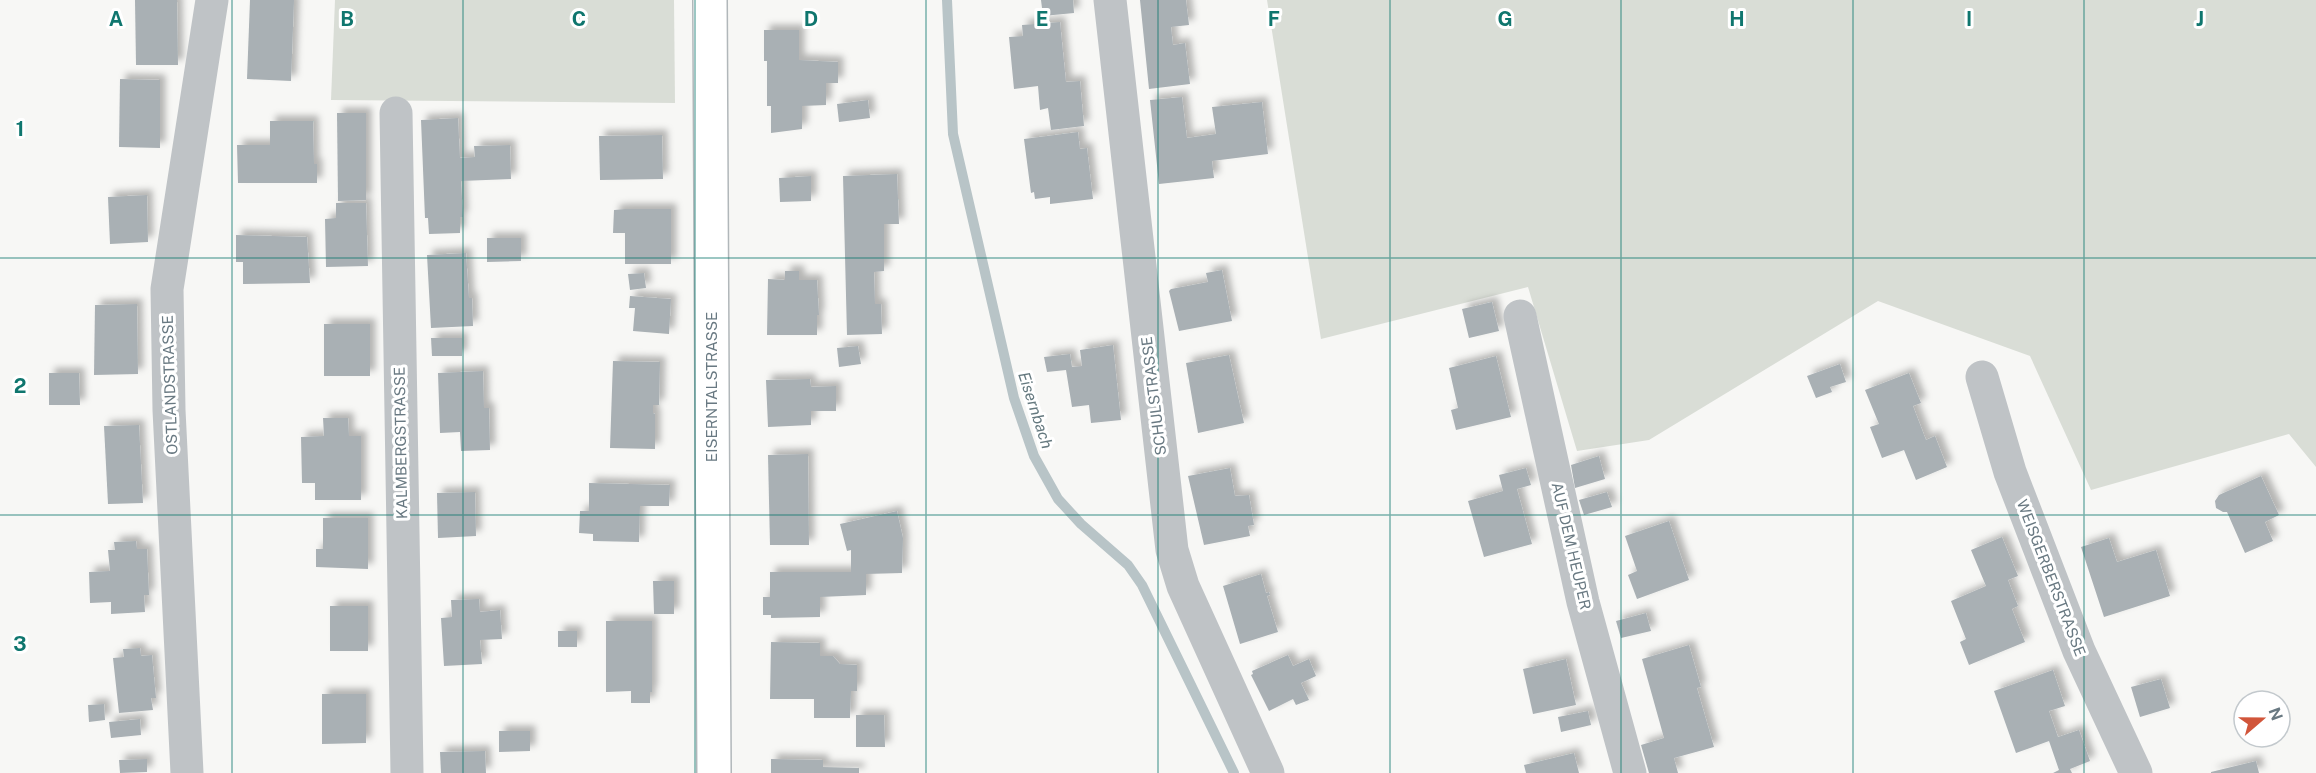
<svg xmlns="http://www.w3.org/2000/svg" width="2316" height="773" font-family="'Public Sans',sans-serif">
	<defs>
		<filter id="shadow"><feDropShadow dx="5.5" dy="-5.5" stdDeviation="3" flood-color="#0004"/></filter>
	</defs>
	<rect width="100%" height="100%" fill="#f7f7f5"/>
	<!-- green -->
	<g fill="#d9ddd6">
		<path d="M335,0H674L675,103L331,100Z"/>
		<path d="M1267,0H2316V467L2289,434L2091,490L2030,356L1878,301L1649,440L1577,451L1528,287L1321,339Z"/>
	</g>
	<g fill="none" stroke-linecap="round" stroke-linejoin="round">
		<!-- stream -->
		<path stroke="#b8c4c7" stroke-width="10" d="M947,0L953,134L1014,398L1034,456L1058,499L1081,524L1128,565L1142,585L1234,773"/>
	</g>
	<!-- building -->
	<g fill="#a9b0b4" filter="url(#shadow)">
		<path d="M135,0H177L178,65H136Z"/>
		<path d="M250,0H294L291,81L247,79Z"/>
		<path d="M1041,0H1073L1074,13L1043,16Z"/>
		<path d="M1140,0H1186L1189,25L1171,27L1173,45L1185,43L1190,84L1149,89Z"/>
		<path d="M1060,22L1066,82L1080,81L1084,126L1051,130L1048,108L1040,110L1038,86L1014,89L1009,37L1023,36L1022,25Z"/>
		<path d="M764,30H799V60L838,62V83H826V105L802,106V129L771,133V106H767V61H764Z"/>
		<path d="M120,79L160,80V148L119,147Z"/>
		<path d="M1182,97L1187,138L1216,134L1212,107L1262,102L1268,154L1212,161L1214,178L1159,184L1150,100Z"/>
		<path d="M868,100L870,118L839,122L837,104Z"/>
		<path d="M337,113H366V200L338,201Z"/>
		<path d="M458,118L460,158L475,157L474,146L510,145L511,179L461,181L463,217H460V233L429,234L428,218H425L421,120Z"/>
		<path d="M270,121H313L314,164H317V183H238L237,145H270Z"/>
		<path d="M1078,132L1080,149L1087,148L1093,199L1050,204V197L1035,199L1034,192L1031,193L1024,139Z"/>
		<path d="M662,135L663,179L600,180L599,136Z"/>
		<path d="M897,174L899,224H884V271L874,272L875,304H881L882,334L847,335L843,176Z"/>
		<path d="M811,176V201L780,202L779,178Z"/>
		<path d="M147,195L148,242L110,244L108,197Z"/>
		<path d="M336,203H366L368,266L326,267L325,219L336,218Z"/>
		<path d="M625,209H671V264H625V233H613L614,210Z"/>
		<path d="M236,235L307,237L310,283L243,284V262H236Z"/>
		<path d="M487,238H521V261L487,262Z"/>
		<path d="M466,253L469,298H472L473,326L431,328L427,255Z"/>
		<path d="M1222,270L1232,321L1179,331L1169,291L1171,289L1208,282L1206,273Z"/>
		<path d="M785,271H799V280H817L819,315H817V335H767L768,279L785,280Z"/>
		<path d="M644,273L646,288L630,290L628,274Z"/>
		<path d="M630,296L671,299L669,334L633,331L635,308H629Z"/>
		<path d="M1492,302L1499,331L1469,338L1462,309Z"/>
		<path d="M137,304L138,374L94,375L95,305Z"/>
		<rect x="324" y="324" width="46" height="52"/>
		<path d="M431,338H462V356H432Z"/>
		<path d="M1113,345L1121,420L1091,423L1089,405L1072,407L1066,370L1047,372L1044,357L1070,354L1072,367L1082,366L1080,350Z"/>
		<path d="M858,346L861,364L839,367L837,348Z"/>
		<path d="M1229,355L1244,423L1198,433L1186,363Z"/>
		<path d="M1496,356L1511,417L1456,430L1451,410L1458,408L1449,368Z"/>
		<path d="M613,361L660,362L659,405H653V413L655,414V449L610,448Z"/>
		<path d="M1840,364L1846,382L1830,387L1832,392L1816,398L1807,376Z"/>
		<path d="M483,371L484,408H489L490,450L461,451L460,432L440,433L438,373Z"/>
		<path d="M49,373H79L80,405H49Z"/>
		<path d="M1909,373L1921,403L1913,406L1926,440L1935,436L1947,467L1916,480L1904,450L1882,458L1870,427L1879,424L1865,390Z"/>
		<path d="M810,379L811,387L836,386V411H811V425L768,427L766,380Z"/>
		<path d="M323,418H348L349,436H361V500H315V483H302L301,437L324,436Z"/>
		<path d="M139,425L143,503L108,504L104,426Z"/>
		<path d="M808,454L809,545H770L768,455Z"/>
		<path d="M1599,456L1605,479L1575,488L1571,465Z"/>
		<path d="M1230,468L1235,496L1249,495L1254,525L1248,526L1250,536L1204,545L1188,476Z"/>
		<path d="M1526,468L1531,485L1517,489L1532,544L1484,557L1468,501L1503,491L1499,475Z"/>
		<path d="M2261,476L2279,515L2265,522L2273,541L2245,553L2227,512H2223L2216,508L2215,501L2219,495Z"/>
		<path d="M589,483L670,485L669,506H640L639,542L593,541V534L579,533L580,511H589Z"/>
		<path d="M475,492L476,536L438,538L437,493Z"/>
		<path d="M1607,492L1612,507L1584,515L1579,500Z"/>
		<path d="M897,511L903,538L902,573L866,574V595L820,597V617L771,618V615H763V597H770V572H851V550L847,551L840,524Z"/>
		<path d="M323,518H368V569L316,567V549H323Z"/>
		<path d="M1669,521L1689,580L1637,599L1628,575L1637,571L1625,536Z"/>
		<path d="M2002,537L2018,576L2008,580L2018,606L2012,609L2025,642L1969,665L1960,642L1966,639L1951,601L1986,586L1971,550Z"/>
		<path d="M2109,538L2117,562L2156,550L2170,596L2104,617L2081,547Z"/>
		<path d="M136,541L137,549H147L149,595H144L145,612L111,614V602L90,603L89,572L110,571L108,550H115L114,542Z"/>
		<path d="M1261,574L1266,593L1269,592L1270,595L1267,596L1278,632L1240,644L1223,586Z"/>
		<path d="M653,581H674V614H654Z"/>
		<path d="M479,599L480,612L500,610L502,639L480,640L482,664L444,666L441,618L452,617L451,600Z"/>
		<rect x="330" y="606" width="38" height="45"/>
		<path d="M1646,613L1651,631L1621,638L1616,621Z"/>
		<path d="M606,621H652V692H650V703H631V691L606,692Z"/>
		<rect x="558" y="631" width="19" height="16"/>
		<path d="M771,642L820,643V656H833L840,664L857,665V691H851L850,718H814V699H770Z"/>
		<path d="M1689,645L1701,687L1697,688L1714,747L1674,758L1678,773H1649L1641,745L1664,738L1642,659Z"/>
		<path d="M140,648L141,656L152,655L156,698H151L153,710L119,713L113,658L124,657L123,649Z"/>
		<path d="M1288,655L1293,666L1309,659L1316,676L1301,683L1309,700L1296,705L1293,699L1269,711L1251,675L1253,674L1252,671Z"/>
		<path d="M1566,659L1576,705L1533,714L1523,669Z"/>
		<path d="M2053,670L2065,706L2049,711L2058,737L2079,730L2090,761L2070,769L2072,773H2053L2059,770L2049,741L2016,753L1994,691Z"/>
		<path d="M2161,679L2170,708L2140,717L2131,687Z"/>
		<path d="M322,694H366V743L322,744Z"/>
		<path d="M104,704L105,720L89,722L88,705Z"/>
		<path d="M1588,711L1591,725L1561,732L1558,717Z"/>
		<path d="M856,715H884L885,747H856Z"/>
		<path d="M140,719L141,735L111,738L109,722Z"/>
		<path d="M499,731H530V751L499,752Z"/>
		<path d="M485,751L486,773H441L440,752Z"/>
		<path d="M1574,753L1579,773H1526L1524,765Z"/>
		<path d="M147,759V772L120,773L119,760Z"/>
		<path d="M771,759L823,760V767L859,768V773H771Z"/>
		<path d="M2256,761L2259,773H2211V772Z"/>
	</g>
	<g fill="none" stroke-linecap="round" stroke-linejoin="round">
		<!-- secondary casing -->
		<g stroke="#b1b7ba" stroke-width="36">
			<path id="secondary" d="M710,0L714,773"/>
		</g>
		<!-- street -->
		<g stroke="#bfc3c6" stroke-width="33">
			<path d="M1110,0L1172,550L1183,586L1268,773"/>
			<path d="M396,113L407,773"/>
			<path d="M1520,316L1583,602L1630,773"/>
			<path d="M1982,377L2010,472L2079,651L2136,773"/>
			<path d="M187,773L169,410L167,289L212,0"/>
		</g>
		<!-- secondary -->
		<use href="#secondary" stroke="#fff" stroke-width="33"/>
	</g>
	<!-- grid -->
	<path fill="none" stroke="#0f766e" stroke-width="1.5" stroke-opacity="0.55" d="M232,0V773M463,0V773M695,0V773M926,0V773M1158,0V773M1390,0V773M1621,0V773M1853,0V773M2084,0V773M0,258H2316M0,515H2316"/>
	<g text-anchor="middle" stroke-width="6" stroke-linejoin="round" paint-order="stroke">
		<!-- street labels -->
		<g font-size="15" fill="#697982" stroke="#fff">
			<text transform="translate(170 385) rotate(-92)" y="5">OSTLANDSTRASSE</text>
			<text transform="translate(712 387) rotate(-90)" y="5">EISERNTALSTRASSE</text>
			<text transform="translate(1154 396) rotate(-97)" y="5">SCHULSTRASSE</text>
			<text transform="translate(401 443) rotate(-91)" y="5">KALMBERGSTRASSE</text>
			<text transform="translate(1571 546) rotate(77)" y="5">AUF DEM HEUPER</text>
			<text transform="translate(2051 578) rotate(69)" y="5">WEISGERBERSTRASSE</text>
		</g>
		<!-- water labels -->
		<g font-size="16" font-style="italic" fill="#65797f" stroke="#fff">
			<text transform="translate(1036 410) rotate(72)" y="6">Eisernbach</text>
		</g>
	</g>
	<g font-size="20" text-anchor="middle" font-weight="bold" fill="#0f766e" stroke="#fff" stroke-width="6" stroke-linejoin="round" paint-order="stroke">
		<text x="116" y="26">A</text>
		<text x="347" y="26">B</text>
		<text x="579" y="26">C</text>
		<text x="811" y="26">D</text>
		<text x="1042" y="26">E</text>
		<text x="1274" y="26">F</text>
		<text x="1505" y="26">G</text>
		<text x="1737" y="26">H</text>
		<text x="1969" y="26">I</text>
		<text x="2200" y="26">J</text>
		<text x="20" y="136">1</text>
		<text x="20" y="393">2</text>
		<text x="20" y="651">3</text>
	</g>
	<!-- north arrow -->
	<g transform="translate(2262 719) rotate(70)"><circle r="28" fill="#ffffff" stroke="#c3c9cd" stroke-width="1.5"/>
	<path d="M0-4.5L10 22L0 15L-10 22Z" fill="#d1553a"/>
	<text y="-9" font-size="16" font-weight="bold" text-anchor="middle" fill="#697982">N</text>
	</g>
</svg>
